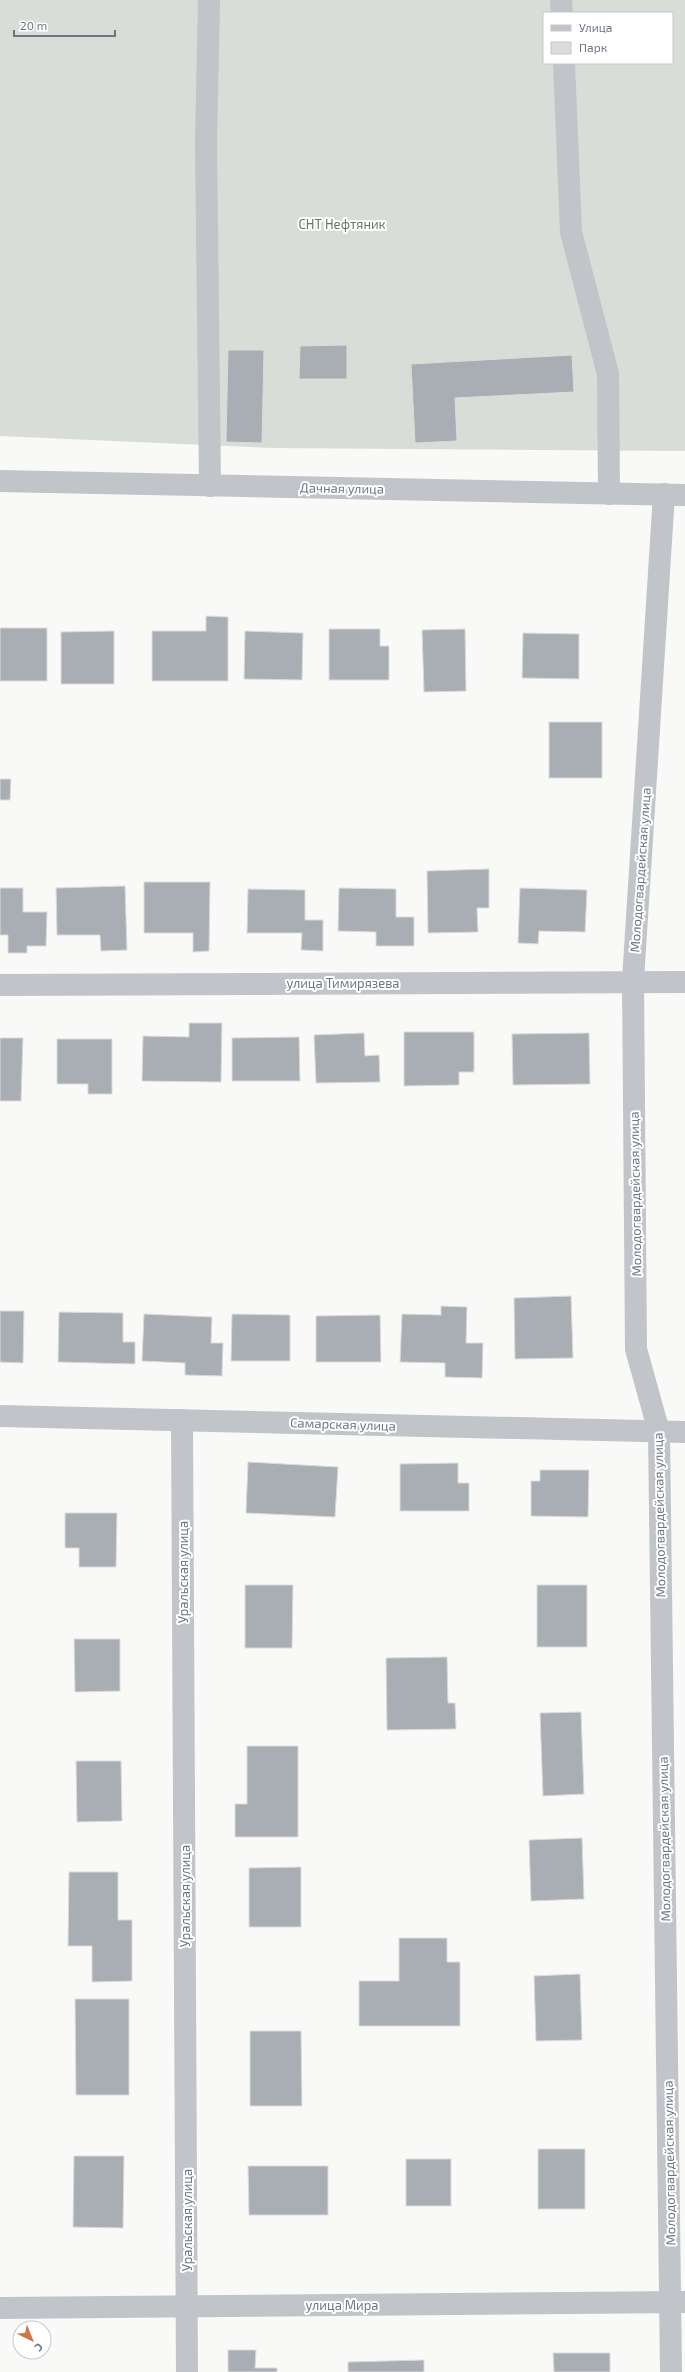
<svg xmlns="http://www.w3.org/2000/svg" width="685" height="2372" font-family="'Exo 2',sans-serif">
	<rect width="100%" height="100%" fill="#f9f9f7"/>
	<!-- green -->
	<path fill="#d8ddd7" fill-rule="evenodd" d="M0,0H685V451L273,448L0,436ZM544,13H672V63H544Z"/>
	<!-- building -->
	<g fill="#a9aeb5" stroke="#dbdbd9">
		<path d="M347,345V379H299L300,346Z"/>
		<path d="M228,350H264L262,443L226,442Z"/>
		<path d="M572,355L574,392L455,398L457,441L415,443L411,364Z"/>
		<path d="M206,616L228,617V681H152V631H206Z"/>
		<rect x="0" y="628" width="47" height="53"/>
		<path d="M329,629H380V646H389V680H329Z"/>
		<path d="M465,629L466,691L424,692L422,630Z"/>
		<path d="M114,631V684H61V632Z"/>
		<path d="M245,631L303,633L302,680L244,679Z"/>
		<path d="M523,633L579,634V679L522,678Z"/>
		<rect x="549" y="722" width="53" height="56"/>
		<path d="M0,779H11L10,800H0Z"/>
		<path d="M489,869V908H477L478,932L428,933L427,871Z"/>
		<path d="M144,882H210L209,951L193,952V933H144Z"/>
		<path d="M125,886L127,950L101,951L100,935H57L56,888Z"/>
		<path d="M0,888H23V912H47L46,946H27V953H8V935H0Z"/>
		<path d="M339,888L396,889V917H414V946H376V932L338,931Z"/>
		<path d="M520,888L587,890L585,932L539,931L538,944L518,943Z"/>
		<path d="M248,889L305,890V920H323V951L301,950L302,933H247Z"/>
		<path d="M189,1023H222L221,1082L142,1081L143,1036L189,1037Z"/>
		<path d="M404,1032H474V1072H459V1085L404,1086Z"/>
		<path d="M364,1033L365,1056L379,1055L380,1082L316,1083L314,1035Z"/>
		<path d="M589,1033L590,1084L513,1085L512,1034Z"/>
		<path d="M299,1037L300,1081H232V1038Z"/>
		<path d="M0,1038H23L21,1101H0Z"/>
		<path d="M57,1039H112V1094H88V1084H57Z"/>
		<path d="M571,1296L573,1358L515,1359L514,1298Z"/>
		<path d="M441,1306L467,1307L466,1343H483L482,1378L445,1377V1363L400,1362L402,1314L441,1315Z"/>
		<path d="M0,1311H24L23,1363L0,1362Z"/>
		<path d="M59,1312L123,1313V1342H135V1364L58,1362Z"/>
		<path d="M144,1314L212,1317L211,1343H223L222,1376L185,1375V1363L142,1361Z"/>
		<path d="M232,1314L290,1315V1361H231Z"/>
		<path d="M380,1315L381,1362H316V1316Z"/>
		<path d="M248,1462L338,1467L335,1517L246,1513Z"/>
		<path d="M458,1463V1483H469V1511H400V1464Z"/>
		<path d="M540,1470H589L588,1517L531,1516V1481H540Z"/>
		<path d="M65,1513H117L116,1567H79V1548H65Z"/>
		<path d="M245,1585H293L292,1648H245Z"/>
		<rect x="537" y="1585" width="50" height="62"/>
		<path d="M74,1639H120V1691L75,1692Z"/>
		<path d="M447,1657L448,1703H455L456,1729L387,1730L386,1658Z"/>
		<path d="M581,1712L584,1794L543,1796L540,1713Z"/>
		<path d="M247,1746H298V1837H235V1804H247Z"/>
		<path d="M76,1761H121L122,1821L77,1822Z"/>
		<path d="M582,1838L584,1899L531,1901L529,1840Z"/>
		<path d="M301,1867V1927H249V1868Z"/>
		<path d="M69,1872H118V1920H132V1981L92,1982V1946H68Z"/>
		<path d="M399,1938H447V1962H460V2026H359V1981H399Z"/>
		<path d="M580,1974L582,2040L536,2041L534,1976Z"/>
		<path d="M75,1999H129V2095H76Z"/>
		<path d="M250,2031H301L302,2106H250Z"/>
		<rect x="538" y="2149" width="47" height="60"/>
		<path d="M74,2156H124L123,2228L73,2227Z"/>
		<rect x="406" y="2159" width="45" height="47"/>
		<path d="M248,2166H328V2215H249Z"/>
		<path d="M228,2350H256L255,2368H277V2372H228Z"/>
		<path d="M553,2353H610V2372H554Z"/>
		<path d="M424,2360V2372H348V2362Z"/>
	</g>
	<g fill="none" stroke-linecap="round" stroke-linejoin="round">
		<!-- minor -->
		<g stroke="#c1c4c8" stroke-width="22">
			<path d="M209,0L206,143L210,486"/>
			<path d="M561,0L562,13"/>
			<path d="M564,63L571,232L608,374L609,494"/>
			<path d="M0,481L685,495"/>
			<path d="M664,494L633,980L636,1349L659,1432L671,2372"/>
			<path d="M0,985L685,982"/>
			<path d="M0,1416L685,1432"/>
			<path d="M182,1420L187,2372"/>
			<path d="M0,2308L685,2302"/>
		</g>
	</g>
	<g text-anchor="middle" stroke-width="4" stroke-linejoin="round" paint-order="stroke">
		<!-- park labels -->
		<g font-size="13" fill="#676" stroke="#fff">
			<text x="342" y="229">СНТ Нефтяник</text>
		</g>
		<!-- street labels -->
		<g font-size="13" fill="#6c7684" stroke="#fff">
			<text transform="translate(342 488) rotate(1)" y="5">Дачная улица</text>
			<text transform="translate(640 870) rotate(-86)" y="5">Молодогвардейская улица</text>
			<text x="343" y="988">улица Тимирязева</text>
			<text transform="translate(635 1194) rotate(-91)" y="5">Молодогвардейская улица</text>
			<text transform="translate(343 1424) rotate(2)" y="5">Самарская улица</text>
			<text transform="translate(659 1515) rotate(-91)" y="5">Молодогвардейская улица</text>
			<text transform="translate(183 1572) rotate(-90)" y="5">Уральская улица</text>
			<text transform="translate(664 1839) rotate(-91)" y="5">Молодогвардейская улица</text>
			<text transform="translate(185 1896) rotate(-90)" y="5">Уральская улица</text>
			<text transform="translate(669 2163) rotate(-91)" y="5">Молодогвардейская улица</text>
			<text transform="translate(187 2220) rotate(-90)" y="5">Уральская улица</text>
			<text x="342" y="2310">улица Мира</text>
		</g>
	</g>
	<!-- legend -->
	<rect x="543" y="12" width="130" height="52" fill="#ffffff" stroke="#c4c8ce"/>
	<rect x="551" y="25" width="20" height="6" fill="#c1c4c8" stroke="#c4c8ce"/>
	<text x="579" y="32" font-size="12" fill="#6c7684">Улица</text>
	<rect x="551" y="42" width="20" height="12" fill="#d8ddd7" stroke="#c4c8ce"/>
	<text x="579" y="52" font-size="12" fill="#6c7684">Парк</text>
	<!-- north arrow -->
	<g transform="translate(32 2340) rotate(137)"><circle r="19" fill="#ffffff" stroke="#c4c8ce"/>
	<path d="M0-3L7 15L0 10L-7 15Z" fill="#ce7943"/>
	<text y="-6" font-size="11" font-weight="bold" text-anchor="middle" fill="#6c7684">С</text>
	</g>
	<!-- scale -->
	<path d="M14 30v6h101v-6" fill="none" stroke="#6c7684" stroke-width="2"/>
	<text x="20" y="30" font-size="12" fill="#6c7684" stroke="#ffffff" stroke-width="3" paint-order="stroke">20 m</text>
</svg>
